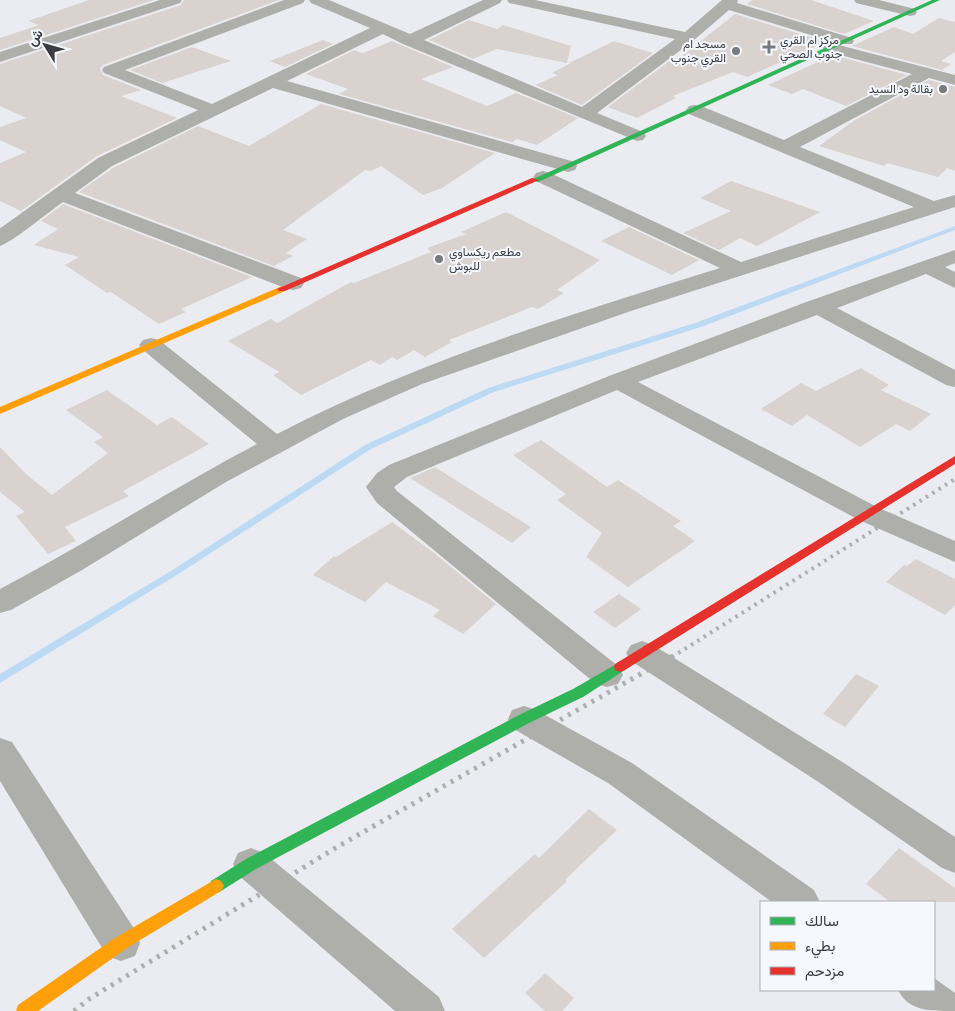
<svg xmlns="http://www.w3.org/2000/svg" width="955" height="1011" font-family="'Sofia Sans Condensed',Vazirmatn,sans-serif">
	<rect width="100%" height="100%" fill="#ebecf2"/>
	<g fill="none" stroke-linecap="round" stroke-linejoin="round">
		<!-- stream -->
		<path fill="#bcdaf4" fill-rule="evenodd" d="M955,226V230L701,327L494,392L371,449L180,573L0,683V674L174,569L365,445L488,388L695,323Z"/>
	</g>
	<!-- building -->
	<g fill="#d9d2ce">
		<path d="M89,0H154L0,50V38L39,25L28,21Z"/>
		<path d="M184,0H279L103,65L100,69L103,75L141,90L121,96L177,118L97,156L21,211L0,201V163L26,152L0,140V127L26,118L0,106V64L181,5Z"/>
		<path d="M752,0H811L874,21L844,34L747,4Z"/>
		<path d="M735,14L826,42L747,77L733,72L673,96L676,98L637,118L608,107L672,59L677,60Z"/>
		<path d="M939,18L955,22V52L941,61L951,64L942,70L852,46L894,27L913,34Z"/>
		<path d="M469,20L497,29L503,25L571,46L567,63L497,49L473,59L429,40Z"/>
		<path d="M323,40L333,44L285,67L270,61Z"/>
		<path d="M392,41L453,67L421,79L487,106L516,93L578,118L537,145L517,139L512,142L339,94L348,89L306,74L354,50L363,53Z"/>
		<path d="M614,41L653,53L582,105L535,85L558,75L552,73L571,63H569Z"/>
		<path d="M192,47L231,61L162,83L130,70Z"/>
		<path d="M833,55L907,75L846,106L803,89L792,94L768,85Z"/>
		<path d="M929,80L955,87V171L947,168L938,177L887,163L884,166L819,146L855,120Z"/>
		<path d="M321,104L495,153L442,188L423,195L381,166L371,171L365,170L283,230L307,239L286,253L293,256L274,266L79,192L113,168L198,126L249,146Z"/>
		<path d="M731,181L820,212L757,246L740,238L719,250L683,233L731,211L700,198Z"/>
		<path d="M63,204L252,277L181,309L186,312L159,324L111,292L107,293L65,265L79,257L34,245L58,229L41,221Z"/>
		<path d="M506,212L600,260L557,290L564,293L538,309L532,307L449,340L452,342L425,357L414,350L397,360L392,357L380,365L371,360L301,395L273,375L279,372L228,341L271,319L277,323L351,282L354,283L431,252L427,248L466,234L461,232Z"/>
		<path d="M629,227L699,260L672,275L601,241Z"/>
		<path d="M861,368L889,385L881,390L931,414L910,431L896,424L860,447L807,415L792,426L761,409L801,383L816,391Z"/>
		<path d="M107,390L157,425L172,417L209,444L123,491L129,496L65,527L76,541L48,554L16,516L25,512L0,492V447L26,474L52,495L108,453L94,442L103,437L66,410Z"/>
		<path d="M541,440L607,487L618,480L681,521L673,526L695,541L628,587L586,557L602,533L557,500L566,494L513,455Z"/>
		<path d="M435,467L479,495L531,527L512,543L410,478Z"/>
		<path d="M392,522L434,553L496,604L463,634L433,616L440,610L386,582L365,602L313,575L334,556L336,557Z"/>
		<path d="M916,559L955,579V605L945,615L886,582L904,565L907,566Z"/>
		<path d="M619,594L641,609L615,628L593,612Z"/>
		<path d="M856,674L879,686L845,727L823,714Z"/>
		<path d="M589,809L617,830L565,880L567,881L484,958L452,929L535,854L539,858Z"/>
		<path d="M899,848L955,888V902H890L866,884Z"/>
		<path d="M545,973L574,998L562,1011H545L525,993Z"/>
	</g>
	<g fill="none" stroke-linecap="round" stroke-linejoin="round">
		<!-- street -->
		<g fill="#aeaeaa" fill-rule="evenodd">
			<path d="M160,0H182L180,3L0,62V52Z"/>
			<path d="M284,0H305L303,3L125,70L212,104L370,28L311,3L309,0H329L410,34L483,0H502L500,3L424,40L582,107L675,39L514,4L509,3L507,0H535L685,32L722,0H738L737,3L852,38L854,41L852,44H840L729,10L694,40L597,113L643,132L646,136L643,140L637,141L403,44L383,34L287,81L575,162L577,166L575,170L568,172L561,170L273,88L112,166L75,193L301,278L304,283L301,288L293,290L285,288L63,202C50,211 11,243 0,246V228L2,227L98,158L198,110L104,73L102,70L104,67Z"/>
			<path d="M854,0H879L915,9L917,12L915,15L910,16L856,3Z"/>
			<path d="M831,43L955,75V85L929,78L800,147L934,201L955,195V207L631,311L422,384L343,419L226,482L82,570L11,610L0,613V589C87,543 170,490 257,444L143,350L139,345L143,340L151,338L159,340L277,434C417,361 570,315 720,268L536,181L533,177L536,173L543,171L550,173L741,262L914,207L689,114L686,110L689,106L695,105L701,106L784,140L912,74L825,51L823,48L825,45Z"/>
			<path d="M955,250V263L945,267L955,272V288L926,274L837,308L955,370V387L946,385L817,315L638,382L879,508L955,541V562L859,520L617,390L407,477L394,487L397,491L618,666L623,675L618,684L607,687L596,684L377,503L366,487L377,473L389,465L609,376L809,301Z"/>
			<path d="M642,641L653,645L844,763L955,837V873L942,868L820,783L631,661L626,653L631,645Z"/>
			<path d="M524,706L536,710L632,763L814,890L820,902H772L608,783L512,728L508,719L512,710Z"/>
			<path d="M0,738L12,742L135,930L140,943L135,956L121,961L107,956L0,781Z"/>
			<path d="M251,848L264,853L439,997L445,1011H395L238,875L233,864L238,853Z"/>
			<path d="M934,978L955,993V1011C928,1011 909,1011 898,990H934Z"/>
		</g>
		<!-- fast -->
		<g fill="#30b455" fill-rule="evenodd">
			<path d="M932,0H940L538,182L531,180Z"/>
			<path d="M620,662L625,664L626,667L625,670L583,697L529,723L256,869L221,891L216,893L211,891L208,886L211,881L246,859L519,715L573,689Z"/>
		</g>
		<!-- slow -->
		<g fill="#ff9f0a" fill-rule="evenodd">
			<path d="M282,286L285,287V291L0,414V407Z"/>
			<path d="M216,879L221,881L224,886L221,891L127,948L38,1011H16L18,1005L115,938Z"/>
		</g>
		<!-- jam -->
		<g fill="#e5322d" fill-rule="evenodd">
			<path d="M532,178L539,180L285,291H279L277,289Z"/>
			<path d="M955,456V464L625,670L620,672L615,670L614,667L615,664Z"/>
		</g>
		<!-- rail-far1 -->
		<path stroke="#aeaeae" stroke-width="4" stroke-dasharray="2.5 5" stroke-linecap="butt" d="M672,657L955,479"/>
		<!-- rail -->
		<path stroke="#aeaeae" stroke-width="5" stroke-dasharray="3 6" stroke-linecap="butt" d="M74,1011L89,999L337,847L674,655"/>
	</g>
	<!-- markers -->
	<g fill="#787a7e" stroke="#f6f8ff" stroke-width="2">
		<path d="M766.5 39.5h5v5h5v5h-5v5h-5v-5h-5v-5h5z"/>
		<circle cx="736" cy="51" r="5"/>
		<circle cx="943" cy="89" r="5"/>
		<circle cx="439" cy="259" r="5"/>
	</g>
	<g text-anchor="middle" stroke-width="4" stroke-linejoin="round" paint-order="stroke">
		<!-- far-poi labels -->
		<g font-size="12" fill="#3a3c40" stroke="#f6f8ff" text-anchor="start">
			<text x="780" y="44">مركز ام القري<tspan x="780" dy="14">جنوب الصحي</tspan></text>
			<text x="726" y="48" text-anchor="end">مسجد ام<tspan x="726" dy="14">القري جنوب</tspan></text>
			<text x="933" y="93" text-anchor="end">بقالة ود السيد</text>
			<text x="449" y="256">مطعم ريكساوي<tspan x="449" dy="14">للبوش</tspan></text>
		</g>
	</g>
	<!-- legend -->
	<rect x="760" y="901" width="175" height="90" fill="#f6f8ff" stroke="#abadb3"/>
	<rect x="770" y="917" width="25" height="8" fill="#30b455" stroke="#abadb3"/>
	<text x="805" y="926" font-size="15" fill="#3a3c40">سالك</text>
	<rect x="770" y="942" width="25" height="8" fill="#ff9f0a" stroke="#abadb3"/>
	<text x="805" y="951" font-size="15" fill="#3a3c40">بطيء</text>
	<rect x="770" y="967" width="25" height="8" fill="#e5322d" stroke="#abadb3"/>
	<text x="805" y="976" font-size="15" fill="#3a3c40">مزدحم</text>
	<!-- north arrow -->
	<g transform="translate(45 45) rotate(307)" stroke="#f6f8ff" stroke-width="4" paint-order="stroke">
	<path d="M0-4L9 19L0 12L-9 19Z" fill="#3a3c40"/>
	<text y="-8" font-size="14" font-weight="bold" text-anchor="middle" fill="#3a3c40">ش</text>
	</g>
</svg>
